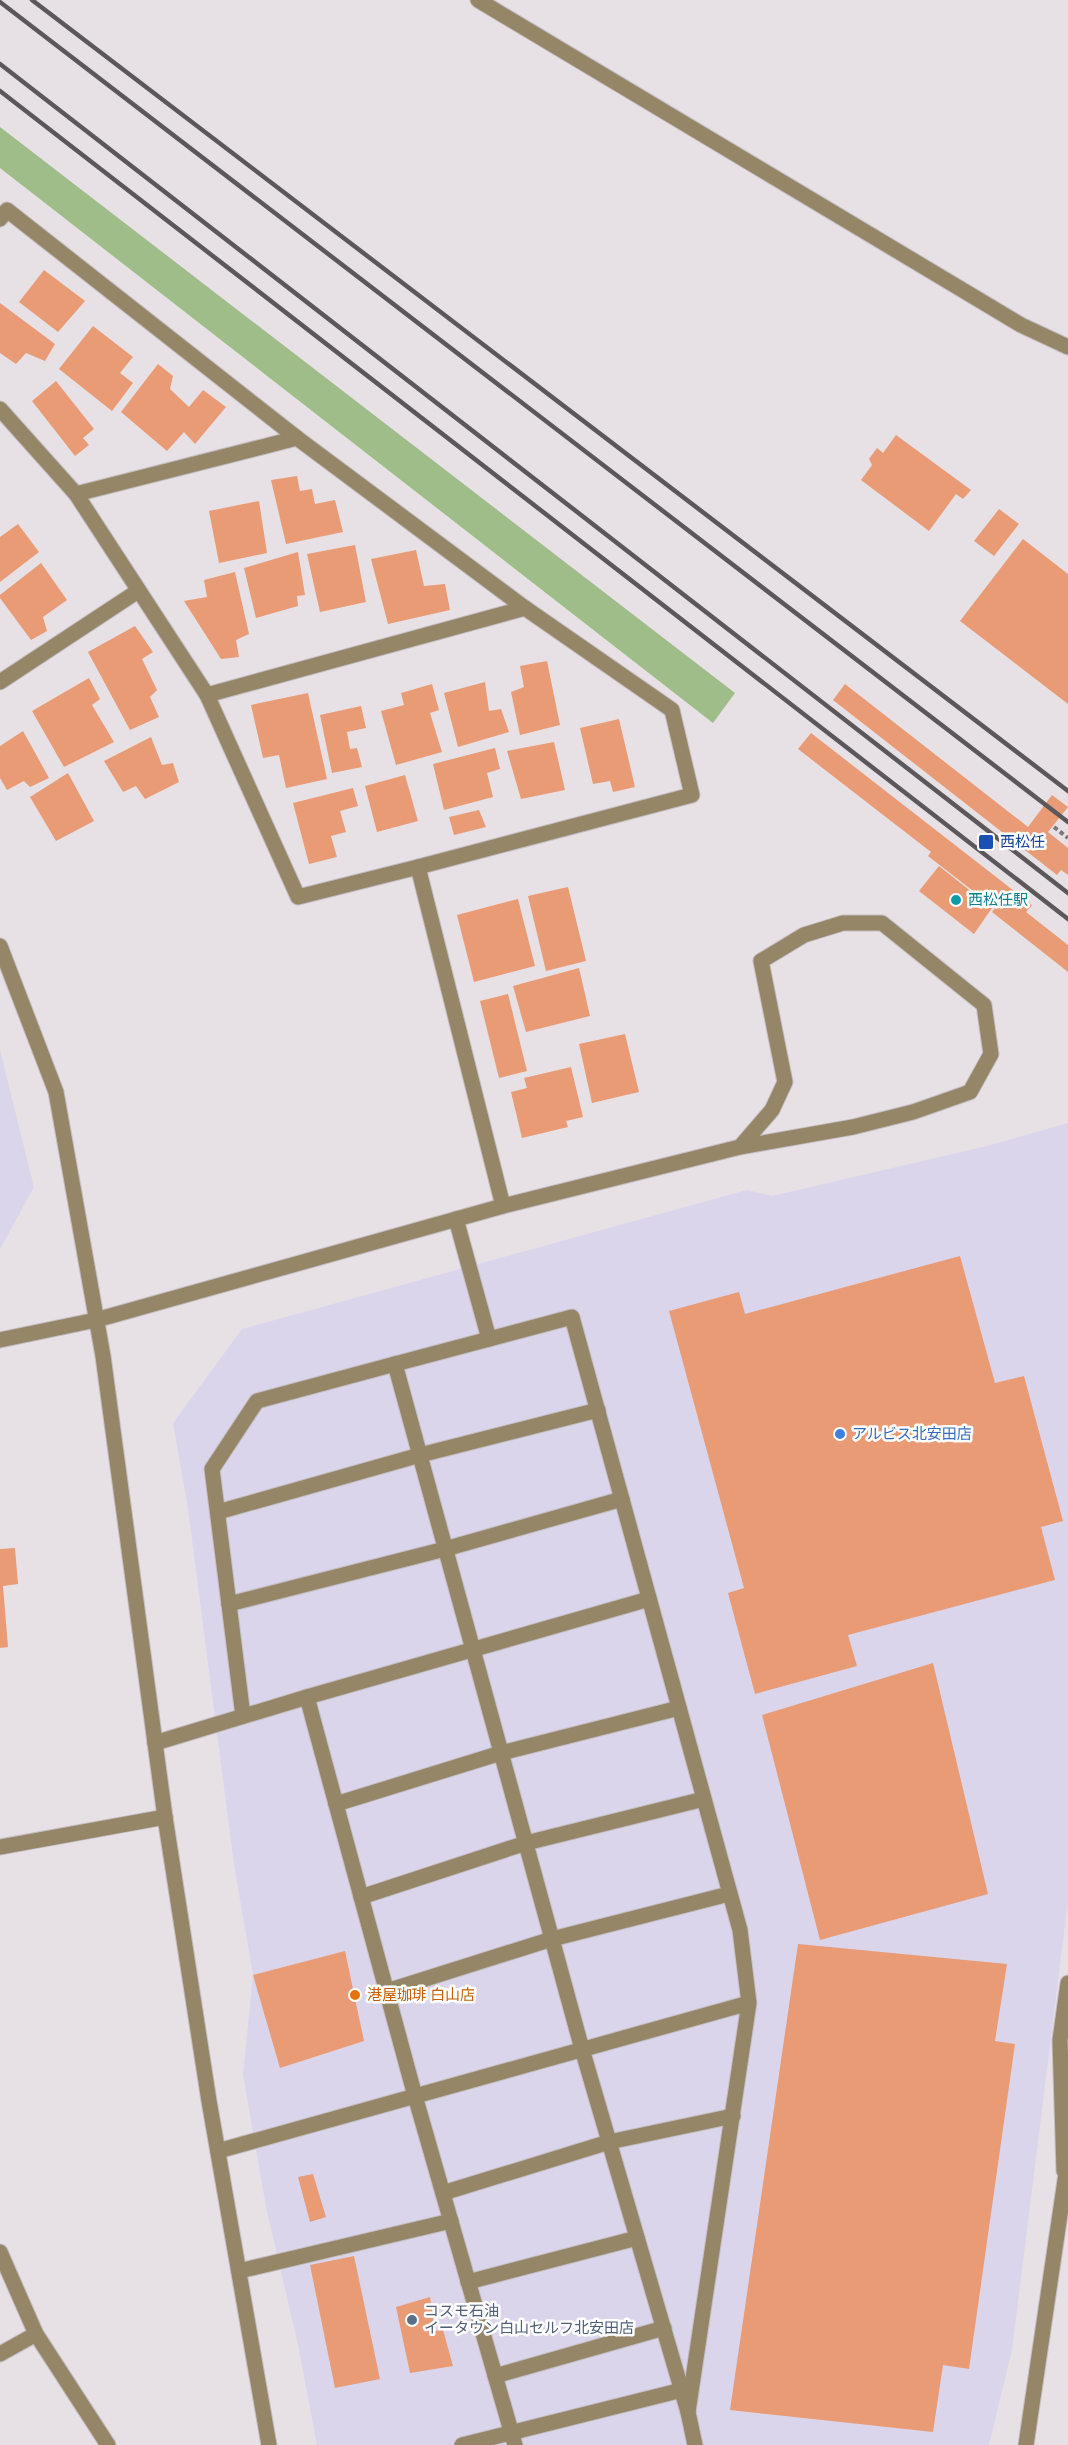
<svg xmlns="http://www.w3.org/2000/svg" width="1068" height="2445" font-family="Barlow,'Noto Sans JP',sans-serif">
	<rect width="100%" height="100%" fill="#e7e1e6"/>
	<!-- commercial -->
	<g fill="#dbd5eb">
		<path d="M0,1050L34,1187L0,1249Z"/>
		<path d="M1068,1123V1901L1012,2350L989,2445H317L298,2345L266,2207L243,2075L253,1975L234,1865L188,1509L173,1423L242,1329L747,1190L772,1196L987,1146Z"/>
	</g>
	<!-- green -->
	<path fill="#9fbd88" d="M0,127L735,693L713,723L0,168Z"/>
	<!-- building -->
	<g fill="#e89b74">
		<path d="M44,270L85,301L58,332L19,302Z"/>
		<path d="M0,303L55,344L45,361L26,353L16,364L0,353Z"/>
		<path d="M93,326L133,357L120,373L133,383L112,411L59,369Z"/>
		<path d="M158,364L173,376L170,389L189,407L203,390L226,407L195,444L184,432L167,451L121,412Z"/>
		<path d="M56,381L94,429L83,438L89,445L75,456L32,401Z"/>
		<path d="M896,435L971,490L963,499L956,494L929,531L861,480L872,465L869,459L877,448L883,453Z"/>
		<path d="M297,476L300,491L312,489L315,504L335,500L343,532L286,544L271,480Z"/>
		<path d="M259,501L267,553L219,563L209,511Z"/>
		<path d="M999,509L1019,524L994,556L974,541Z"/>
		<path d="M18,524L39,552L0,582V537Z"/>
		<path d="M1023,539L1068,574V704L960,621Z"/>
		<path d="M355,545L366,602L320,612L307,554Z"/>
		<path d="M416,550L424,586L445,584L450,610L388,624L371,559Z"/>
		<path d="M298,552L305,595L297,596L298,606L256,618L244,568Z"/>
		<path d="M41,563L67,600L43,617L47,631L31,640L0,598V595Z"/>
		<path d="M235,572L249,634L236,640L239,657L221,659L184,601L207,597L204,580Z"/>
		<path d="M135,626L153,652L142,659L157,690L150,697L159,717L130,730L88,652Z"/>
		<path d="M547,661L560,725L520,735L511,692L524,687L520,666Z"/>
		<path d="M89,678L100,699L92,705L114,742L64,767L32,711Z"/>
		<path d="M485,682L489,711L501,709L509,732L458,747L444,693Z"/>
		<path d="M432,684L439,710L430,713L442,752L396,765L381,711L404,705L401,693Z"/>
		<path d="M845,684L1028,827L1052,795L1068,807L1048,832L1068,848V875L1061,870L1057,875L833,700Z"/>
		<path d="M308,693L327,779L286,788L279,755L263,758L251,705Z"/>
		<path d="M361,706L366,728L347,732L350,749L357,748L362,767L332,773L320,715Z"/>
		<path d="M619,719L635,787L613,792L610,781L593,784L580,728Z"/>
		<path d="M23,731L49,778L30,787L24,781L7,790L0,778V746Z"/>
		<path d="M811,733L1032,905L1026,912L1068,945V972L992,912L995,908L928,856L931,852L798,749Z"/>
		<path d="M151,737L162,765L173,763L179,782L145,799L136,786L123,792L104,761Z"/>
		<path d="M554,742L565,790L521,799L507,751Z"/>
		<path d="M495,748L500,769L487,773L493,797L444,810L433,764Z"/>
		<path d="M68,773L94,821L56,841L30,797Z"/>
		<path d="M405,775L418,821L377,832L365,786Z"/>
		<path d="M353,788L358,806L340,811L346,832L331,836L337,857L309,864L293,803Z"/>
		<path d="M479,810L486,827L454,835L449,817Z"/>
		<path d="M939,866L992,908L974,934L919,891Z"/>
		<path d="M568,887L586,961L546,971L528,896Z"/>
		<path d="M518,899L535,966L474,982L457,915Z"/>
		<path d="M579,968L590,1016L526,1032L513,986Z"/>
		<path d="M508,994L527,1071L499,1078L480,1001Z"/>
		<path d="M625,1034L639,1092L592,1103L579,1044Z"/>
		<path d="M571,1067L583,1117L566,1121L568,1127L522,1138L511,1092L527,1088L524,1078Z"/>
		<path d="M960,1256L995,1383L1024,1376L1063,1521L1041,1527L1055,1580L848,1635L857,1666L755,1694L728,1593L744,1588L669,1311L739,1292L745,1314Z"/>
		<path d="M15,1548L18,1584L3,1586L8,1647L0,1648V1549Z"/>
		<path d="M933,1663L988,1894L820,1940L762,1715Z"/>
		<path d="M798,1944L1007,1964L995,2041L1015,2044L969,2369L943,2365L933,2432L730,2410Z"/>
		<path d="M345,1951L364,2041L280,2068L253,1975Z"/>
		<path d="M313,2174L326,2217L310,2222L298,2177Z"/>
		<path d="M354,2256L380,2379L335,2388L310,2265Z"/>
		<path d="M430,2297L435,2331L443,2330L453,2366L410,2373L396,2307Z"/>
	</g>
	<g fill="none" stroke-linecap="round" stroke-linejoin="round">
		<!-- minor casing -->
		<g stroke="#c3bec3" stroke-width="17">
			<g id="minor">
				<path d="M478,0L1021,325L1068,347"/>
				<path d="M0,219L7,210L297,438L525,608L672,710L692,795L418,867"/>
				<path d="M0,409L76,494L207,695L298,897L418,867L503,1206"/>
				<path d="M76,494L297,438"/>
				<path d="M0,682L138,591"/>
				<path d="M207,695L525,608"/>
				<path d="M0,946L56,1092L103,1356L165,1817L209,2101L269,2445"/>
				<path d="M456,1219L489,1339"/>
				<path d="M0,1340L96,1320L503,1206L740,1147L853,1127L913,1112L970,1092L991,1054L984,1005L882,923H843L804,935L761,961L785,1082L772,1110L740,1147"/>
				<path d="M218,1512L420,1455L598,1410"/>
				<path d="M229,1604L445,1549L622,1499"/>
				<path d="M243,1716L212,1469L257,1401L395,1364"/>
				<path d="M155,1743L307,1697"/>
				<path d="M336,1804L501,1753L679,1708"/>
				<path d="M0,1847L165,1817"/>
				<path d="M361,1897L526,1843L704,1799"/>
				<path d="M387,1991L552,1939L729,1894"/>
				<path d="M218,2151L749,2003L688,2412L582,2049L395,1364L572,1317L740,1930L749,2003"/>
				<path d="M1064,2171L1060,2040L1068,1983"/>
				<path d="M443,2193L609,2142L733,2116"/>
				<path d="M0,2252L36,2334L108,2445"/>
				<path d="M239,2271L451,2221"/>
				<path d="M468,2282L637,2238"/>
				<path d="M0,2354L36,2334"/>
				<path d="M495,2376L664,2328"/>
				<path d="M688,2412L695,2445"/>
				<path d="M462,2445L682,2390"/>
				<path d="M515,2445L415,2096L307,1697L649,1599"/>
				<path d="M1026,2445L1068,2160"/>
			</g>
		</g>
		<!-- path -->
		<path stroke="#7b777a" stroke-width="4" stroke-dasharray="4.5 3" stroke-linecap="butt" d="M1054,827L1068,838"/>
		<!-- minor -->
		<use href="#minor" stroke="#958667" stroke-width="15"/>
		<!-- rail -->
		<g stroke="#5b575a" stroke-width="4.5">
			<path d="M32,0L1068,791"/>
			<path d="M0,2L1068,822"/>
			<path d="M0,64L1068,893"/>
			<path d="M0,91L1068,919"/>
		</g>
	</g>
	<!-- markers -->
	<rect fill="#1a4fb4" stroke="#fff" stroke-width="2" x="978" y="834" width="16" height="16" rx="3"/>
	<circle fill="#0f9aa8" stroke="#fff" stroke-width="2" cx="956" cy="900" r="6"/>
	<circle fill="#3f7fe0" stroke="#fff" stroke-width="2" cx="840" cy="1434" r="6"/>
	<circle fill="#e8710a" stroke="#fff" stroke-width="2" cx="355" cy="1995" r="6"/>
	<circle fill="#5c6f8a" stroke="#fff" stroke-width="2" cx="412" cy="2320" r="6"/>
	<g text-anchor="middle" stroke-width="5" stroke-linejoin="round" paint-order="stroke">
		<!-- transit labels -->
		<g font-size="15" fill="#164399" stroke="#fff" text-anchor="start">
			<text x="1000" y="847">西松任</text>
		</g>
		<!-- culture labels -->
		<g font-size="15" fill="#0d838f" stroke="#fff" text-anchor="start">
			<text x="968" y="905">西松任駅</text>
		</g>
		<!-- shop labels -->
		<g font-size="15" fill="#366cbe" stroke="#fff" text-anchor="start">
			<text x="852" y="1439">アルビス北安田店</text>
		</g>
		<!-- food labels -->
		<g font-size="15" fill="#c56008" stroke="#fff" text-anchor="start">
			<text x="367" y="2000">港屋珈琲 白山店</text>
		</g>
		<!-- service labels -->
		<g font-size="15" fill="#4e5e75" stroke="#fff" text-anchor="start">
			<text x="424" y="2316">コスモ石油<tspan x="424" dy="17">イータウン白山セルフ北安田店</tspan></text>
		</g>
	</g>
</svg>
